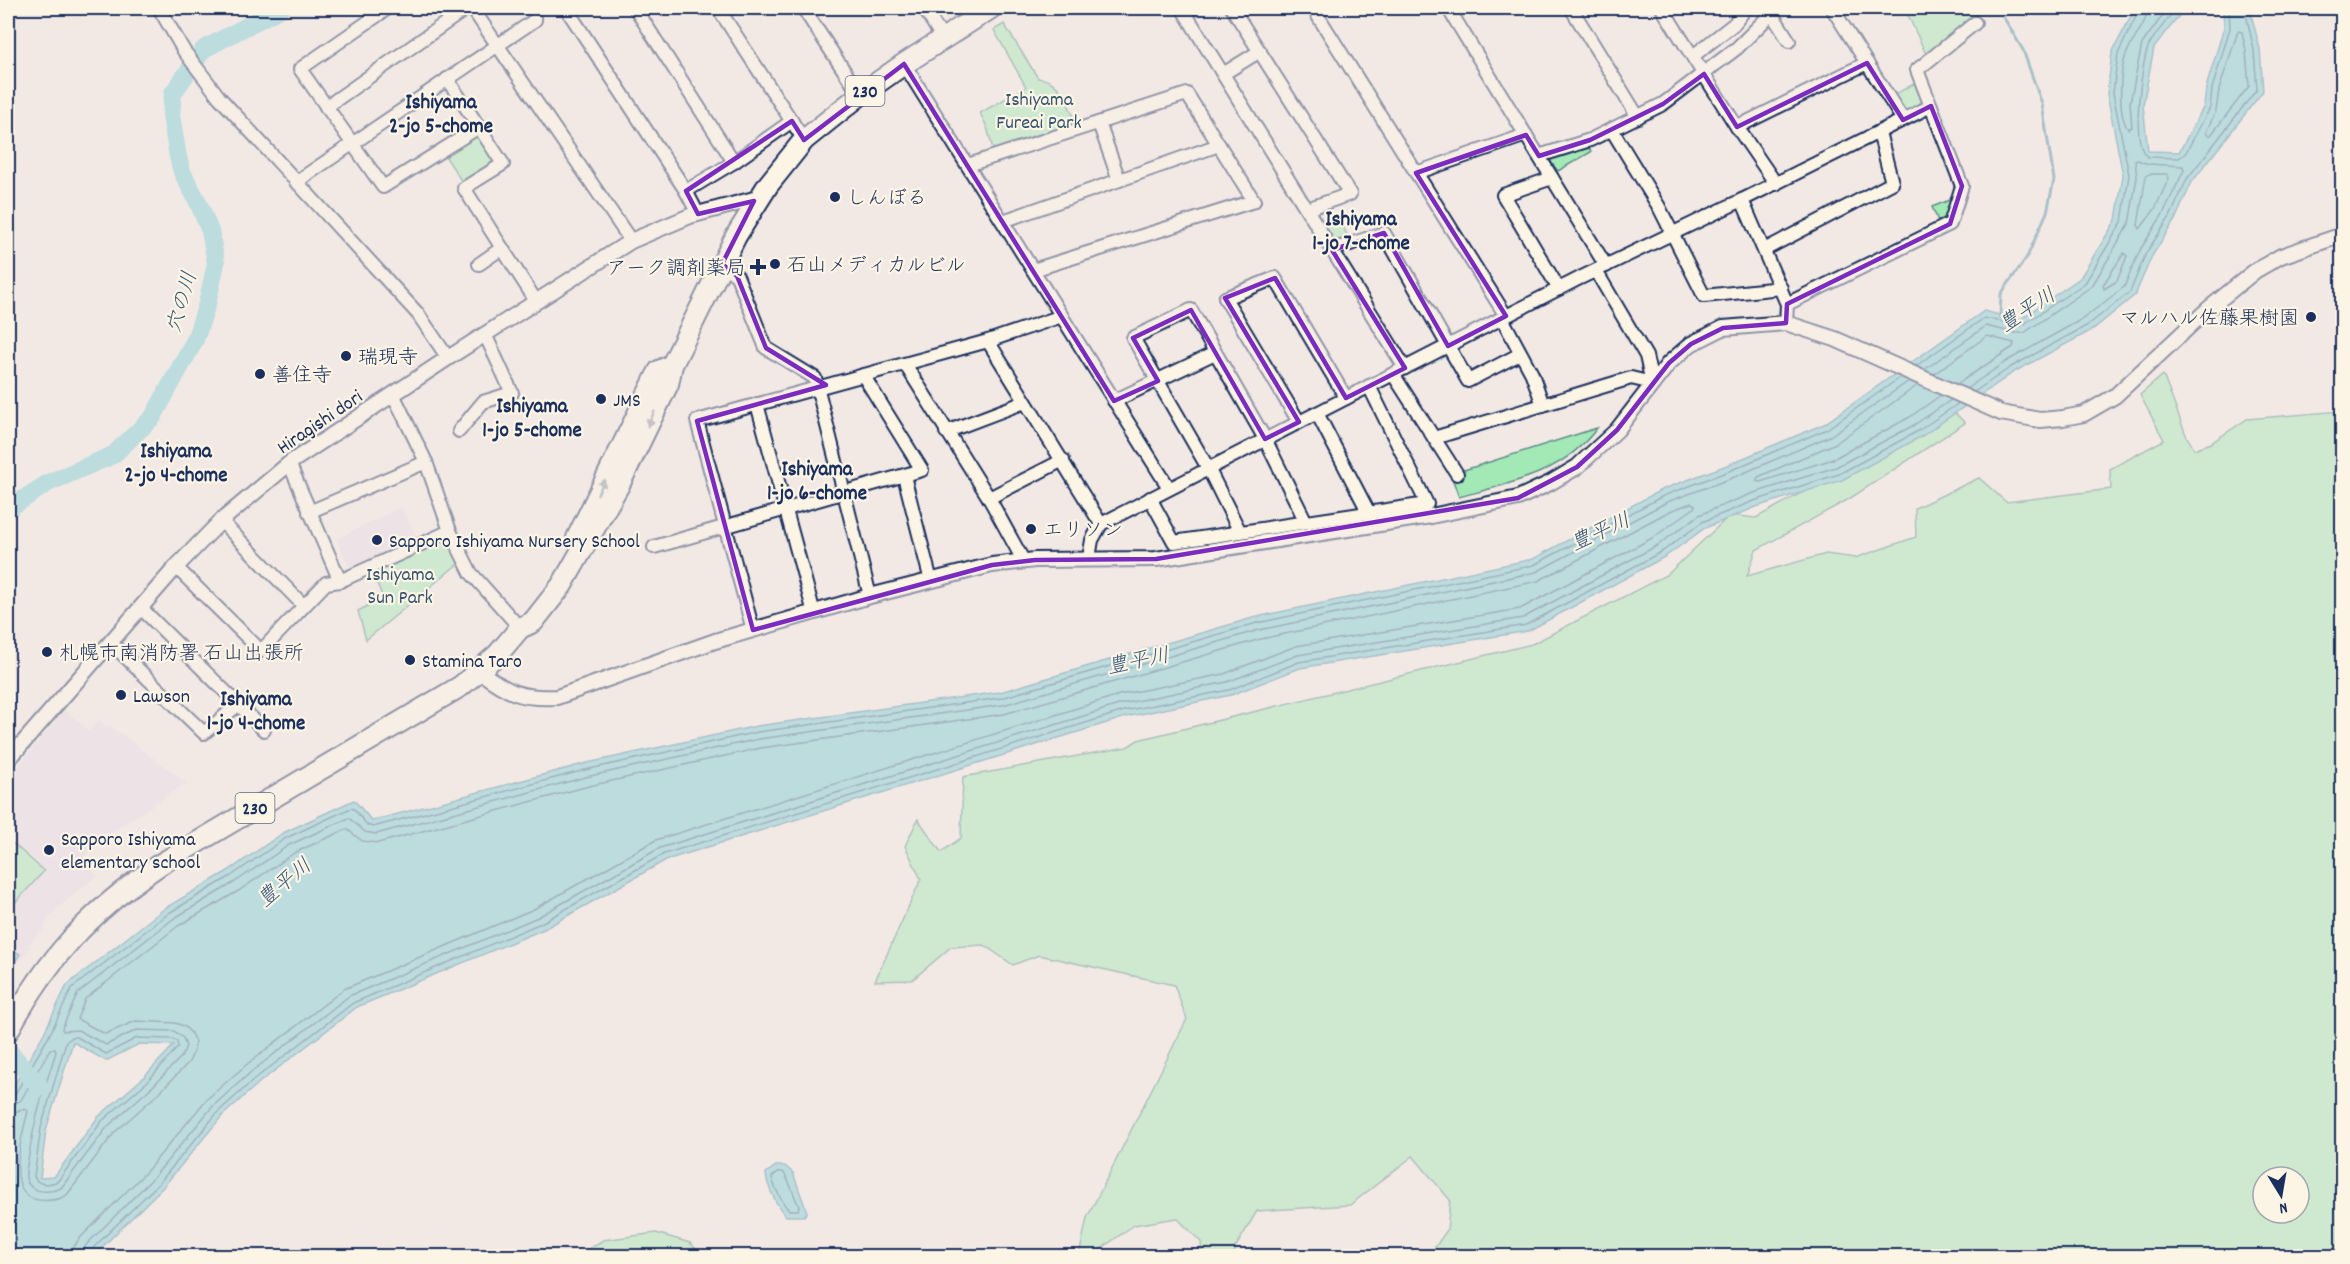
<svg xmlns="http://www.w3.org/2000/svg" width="2350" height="1264" font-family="Dekko,'Klee One',sans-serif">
	<rect width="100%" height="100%" fill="#f2e9e5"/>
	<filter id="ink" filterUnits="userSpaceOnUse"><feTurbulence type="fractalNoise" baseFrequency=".0167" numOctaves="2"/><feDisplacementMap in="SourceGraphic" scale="12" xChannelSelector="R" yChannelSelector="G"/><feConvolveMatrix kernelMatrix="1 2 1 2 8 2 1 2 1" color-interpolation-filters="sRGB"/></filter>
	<g filter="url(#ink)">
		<!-- built -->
		<g fill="#e6dae6">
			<path d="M401,507L419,542L353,574L336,539Z"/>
			<path d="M65,710L89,731L99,720L107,727L109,725L187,783L98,841L83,859L97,876L59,907L46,921V926L29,945L31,947L12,972L13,974L8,982V778Z"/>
		</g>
		<!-- green -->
		<g fill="#a3e9b6" stroke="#5f8c8a" stroke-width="1.5" fill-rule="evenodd">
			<path d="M1910,8H1985L1926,54L1907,13Z"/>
			<path d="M1004,24L1038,78C1062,80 1069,105 1076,124L994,153L987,127L980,113L1026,87L994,30Z"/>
			<path d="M1915,83L1924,103L1907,110L1901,108L1894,95Z"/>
			<path d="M476,133L494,161L462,182L444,154Z"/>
			<path d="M1588,145L1591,152L1558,171L1550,161L1552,157Z"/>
			<path d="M1952,199L1946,217L1938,221L1932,207Z"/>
			<path d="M1339,217L1348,237L1333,241L1322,224Z"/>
			<path d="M2163,375L2186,435L2194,449L2211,443L2247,419L2342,411V1256H1429L1447,1230L1450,1200L1413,1156L1350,1205L1257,1211L1235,1248L1234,1256H1202L1201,1242L1177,1218L1134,1225L1091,1256H1079L1087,1218L1187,1019L1174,985L1039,955L1013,965L984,945L951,947L912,980L875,981L921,879L905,846L918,819L941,852L961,838L963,777L1127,747L1138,740L1532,644L1668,574L1730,515L1756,518L1952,410L1965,423L1849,499L1756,550L1747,576L1826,554L1855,558L1916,537L1915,508L1979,478L2006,502L2111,489L2110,469L2164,440L2140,395ZM2263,1177H2299V1213H2263Z"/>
			<path d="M1597,428C1563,474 1511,483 1459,497L1452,478L1461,471Z"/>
			<path d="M446,540L450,541L459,563L366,640L358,611L383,598L373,574Z"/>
			<path d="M8,839L44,871L14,904L8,917Z"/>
			<path d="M656,1233L690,1243L703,1256H577L603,1240Z"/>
		</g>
		<!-- water -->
		<g fill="#7bccd5" stroke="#558da5" stroke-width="1.5" fill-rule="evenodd">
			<path d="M2135,8H2185L2154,48L2143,105L2148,151L2179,152L2204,106L2206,88L2224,27L2223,8H2253L2251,14L2260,49L2263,91L2192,182L2175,220L2152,256L2135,295L2092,330L2014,372L1922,436L1842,480L1756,507L1705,528L1666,556L1528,631L1300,668L1231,695L1126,717L666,860L544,929L357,1007L260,1082L222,1116L163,1187L93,1256H8V1102L10,1092L44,1033L67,985L165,908L228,871L283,833L354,800L372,821L583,764L757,726L1000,692L1256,617L1533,559L1661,490L1727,465L1824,424L1984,311L2019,320L2080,278L2116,220L2123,175L2107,94L2112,53ZM73,1042L106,1061L139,1044L174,1045L144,1077L98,1117L54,1177L40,1178L46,1130Z"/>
			<path d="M8,947L20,954L8,973Z"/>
			<path d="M776,1166H785L793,1173L807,1212L804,1216H786C778,1208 766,1185 766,1173Z"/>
		</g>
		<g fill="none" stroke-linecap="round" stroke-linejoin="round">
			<!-- shore -->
			<g stroke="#416e8e" stroke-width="1.5">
				<path d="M2148,8C2147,24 2132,39 2126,55C2119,71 2118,116 2128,129L2132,127L2130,103L2142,44L2168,8"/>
				<path d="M2177,8C2168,19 2156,32 2149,45C2141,62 2130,147 2148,157L2179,158L2185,154L2210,108L2212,89L2230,28L2229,8"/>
				<path d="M2238,31L2242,32L2246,51L2249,86L2211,135L2208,136L2206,132L2216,111L2219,90Z"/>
				<path d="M2149,174H2167L2169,178L2155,209L2140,229L2138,225L2146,176Z"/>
				<path d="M2124,253L2127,256L2117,281L2104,289L2103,285Z"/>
				<path d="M1916,366L1984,318L2021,326L2085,283L2122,222L2129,175L2113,93L2118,54L2140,8"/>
				<path d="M1924,370L1986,326L2015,333H2024L2092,286L2129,224L2137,177L2135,161L2138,160L2148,164L2183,166L2184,170L2163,214L2140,250L2124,287L2084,318L2007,361L1966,389"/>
				<path d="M1934,374L1987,336L2014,343L2013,347L1957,384"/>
				<path d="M1918,385L1836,443L1758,477L1756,481L1760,482L1833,459L1910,417L1941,395"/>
				<path d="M1974,392L2011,367L2088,325L2130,292L2146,253L2170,217L2187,179L2257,89L2254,50L2246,14L2247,8"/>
				<path d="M72,1037H77L106,1054L137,1038L172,1039L177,1041L178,1047L148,1081L102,1121L58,1181C50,1185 37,1186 34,1176L41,1128L66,1042Z"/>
				<path d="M8,1098L15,1094L49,1036L72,988L169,913L231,876L286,838L351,808L354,809L367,825L373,827L585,770L758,732L1001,698L1257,623L1534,565L1663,496L1729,471L1827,429L1901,377"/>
				<path d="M8,1105L15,1104L21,1100L50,1049H55L56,1052C45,1086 34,1120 29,1155C28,1162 25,1171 26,1178C29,1194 50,1193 61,1188L108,1126L153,1086L182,1056L186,1046L183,1038L174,1031L137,1030L106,1045L78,1030L63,1031L62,1028L78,993L173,919L235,882L289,845L349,818L365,832L376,834L586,777L759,739L1003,705L1259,630L1536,572L1667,502L1732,478L1830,436L1909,381"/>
				<path d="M8,1114L25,1109L28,1111C23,1133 3,1195 38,1200C47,1201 58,1200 66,1196L115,1132L160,1092L189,1062L194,1051L195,1042L191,1033L184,1026L175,1023L136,1021L105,1034L77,1019L85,999L178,926L240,890L294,853L347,829L362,841L378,843L589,786L761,748L1004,714L1261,639L1538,581L1670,511L1691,503L1695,505L1694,508L1654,537L1520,609L1296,646L1224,674L1119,695L656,840L534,909L344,989L246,1065L207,1099L146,1172L79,1239L74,1247L73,1256"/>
				<path d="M778,1172H783C789,1178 794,1197 799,1206L798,1210H789C784,1206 772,1183 772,1177Z"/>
				<path d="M82,1256L86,1245L153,1178L213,1106L251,1072L349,996L538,917L660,848L1122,704L1227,682L1298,655L1523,618L1658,545L1699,515L1751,494L1836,467L1914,425L1951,400"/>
				<path d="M89,1256L91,1250L159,1183L218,1112L256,1078L353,1003L541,923L664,854L1124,711L1229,690L1299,662L1526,625L1663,551L1702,522L1754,501L1839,474L1918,431L1959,403"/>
			</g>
			<!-- stream -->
			<path stroke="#558da5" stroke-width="3" d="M1998,8L2023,50L2042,104L2054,180L2047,212L2027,257L2001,294L2000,317"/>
			<!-- river -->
			<g stroke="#7bccd5" stroke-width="18">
				<path d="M8,509L48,483L113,455L153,417L195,340L207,304L216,263L210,231L198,202L182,172L178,157L171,115L173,93L204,49L281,8"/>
				<path d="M8,1050L40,1087"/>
			</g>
			<!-- minor casing -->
			<g stroke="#1b2f5e" stroke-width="16">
				<g id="minor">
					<path d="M159,8L184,51L219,97L418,314L448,358"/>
					<path d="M388,8L300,69L383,187L479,127L447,79"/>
					<path d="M472,8L631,241"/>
					<path d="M566,8L686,191"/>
					<path d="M635,8L734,162"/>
					<path d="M718,8L804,140"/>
					<path d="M803,8L860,95"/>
					<path d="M924,8L943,39"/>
					<path d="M1182,8L1405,368"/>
					<path d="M1232,8L1350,194L1307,209"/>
					<path d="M1313,8L1506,316"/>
					<path d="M1448,8L1606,266"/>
					<path d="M1571,8L1638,117"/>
					<path d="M1662,8L1737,127L1776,184"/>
					<path d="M1832,8L1903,120"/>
					<path d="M1772,14L1789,41"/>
					<path d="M1693,56L1734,24L1746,8"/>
					<path d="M904,64L1169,488"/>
					<path d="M1223,74L1260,51"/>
					<path d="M326,107L467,8"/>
					<path d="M1099,123L1119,180"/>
					<path d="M479,127L503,164L464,188L502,248"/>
					<path d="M1737,127L1867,63"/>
					<path d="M1612,130L1659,207L1704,296L1781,288"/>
					<path d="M1539,156L1590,140L1663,104L1737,48L1777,8"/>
					<path d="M968,165L1187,94L1254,201L1033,270"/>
					<path d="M1416,173L1526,135"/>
					<path d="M1552,178L1503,195L1559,289"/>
					<path d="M296,182L535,20"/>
					<path d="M1742,200L1931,106"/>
					<path d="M698,214L686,191L734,162L792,121"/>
					<path d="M1003,221L1219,145"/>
					<path d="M1332,250L1384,233L1468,381L1520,354"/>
					<path d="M1764,250L1892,183L1879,132"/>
					<path d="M479,264L502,248L536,301"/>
					<path d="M722,264L737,276L766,348L815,378L870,596"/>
					<path d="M1787,304L1950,224L1962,186L1917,70L1975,23"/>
					<path d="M1502,318L1532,374L1543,405"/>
					<path d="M988,341L1101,524"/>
					<path d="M905,364L989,498L1023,560"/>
					<path d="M1393,374L1457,474"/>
					<path d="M393,394L426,462"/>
					<path d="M1114,401L1215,353"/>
					<path d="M757,404L814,613"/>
					<path d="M1317,413L1369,513"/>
					<path d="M1299,422L1225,298L1275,278L1346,398"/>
					<path d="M459,431L483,402L512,393L485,334"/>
					<path d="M946,432L1025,402"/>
					<path d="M1434,438L1631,378L1652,383L1646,356L1596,271"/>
					<path d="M289,463L340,581"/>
					<path d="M904,476L931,581"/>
					<path d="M989,498L1063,460"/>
					<path d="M1150,498L1174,542L1427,504L1369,386"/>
					<path d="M309,512L426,462L450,531L471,573L520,628"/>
					<path d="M221,521L304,606"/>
					<path d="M1240,532L1208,468L1133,338L1191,310L1265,439L1306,522"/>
					<path d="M654,547L922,470L863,375"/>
					<path d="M1089,558L1092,540L1101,524L1580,278L1742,200L1787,304L1786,323"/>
					<path d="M176,567L261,651L326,583L340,581L450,531"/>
					<path d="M141,608L264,730"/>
					<path d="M753,630L697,421L988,341L1062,316"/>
					<path d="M110,642L204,733L239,704"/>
				</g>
			</g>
			<!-- tertiary casing -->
			<g stroke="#1b2f5e" stroke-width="18">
				<g id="tertiary">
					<path d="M477,670C509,692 517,699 557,697L715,641L870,596L992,565L1035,560L1156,559L1431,516L1518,498L1550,483L1577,467L1617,430L1669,363L1691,344L1723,328L1786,323L1835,339L2001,413L2040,420L2063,418L2084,414L2115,396L2207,310L2255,271L2281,256L2342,235"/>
					<path d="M8,760L176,567L221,521L291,462L448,358L631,241L690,216L758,198"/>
				</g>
			</g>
			<!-- trunk casing -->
			<g stroke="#1b2f5e" stroke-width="24">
				<g id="trunk">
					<path d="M577,538L659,371L672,365"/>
					<path d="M8,1031C47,958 90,912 159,865L461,686L498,654L520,628L533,622L562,585L620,483L668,384L672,365L736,236L768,185L804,140L860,95L904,64L991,8"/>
				</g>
			</g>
			<!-- minor -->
			<use href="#minor" stroke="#fcf5e5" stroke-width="12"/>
			<!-- tertiary -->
			<use href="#tertiary" stroke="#fcf5e5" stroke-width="14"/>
			<!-- trunk -->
			<use href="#trunk" stroke="#fcf5e5" stroke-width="20"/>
		</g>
		<!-- one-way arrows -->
		<defs><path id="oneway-solid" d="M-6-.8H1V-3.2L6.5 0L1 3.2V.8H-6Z" transform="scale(1.5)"/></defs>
		<g fill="#8c92a2">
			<use href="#oneway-solid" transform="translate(651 419) rotate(115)"/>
			<use href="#oneway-solid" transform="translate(601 487) rotate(-64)"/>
		</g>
	</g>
	<!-- marked area -->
	<path d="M0 0H2350V1264H0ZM1867,63L1903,120L1931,106L1962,186L1950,224L1787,304L1786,323L1723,328L1691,344L1669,363L1617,430L1577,467L1518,498L1156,559L1035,560L992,565L753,630L697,421L826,385L766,348L737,276L722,264L754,201L698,214L686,191L792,121L804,140L904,64L1114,401L1158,381L1133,338L1191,310L1265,439L1299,422L1225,298L1275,278L1346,398L1405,368L1332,250L1384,233L1448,346L1506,316L1416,173L1526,135L1539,156L1590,140L1663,104L1704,74L1737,127Z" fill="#f2e9e5" fill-opacity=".55" fill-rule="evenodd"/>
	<path fill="none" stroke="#7b2cbf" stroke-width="4.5" stroke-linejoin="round" d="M1867,63L1903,120L1931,106L1962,186L1950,224L1787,304L1786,323L1723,328L1691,344L1669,363L1617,430L1577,467L1518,498L1156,559L1035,560L992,565L753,630L697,421L826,385L766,348L737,276L722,264L754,201L698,214L686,191L792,121L804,140L904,64L1114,401L1158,381L1133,338L1191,310L1265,439L1299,422L1225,298L1275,278L1346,398L1405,368L1332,250L1384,233L1448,346L1506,316L1416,173L1526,135L1539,156L1590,140L1663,104L1704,74L1737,127Z"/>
	<!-- markers -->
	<g fill="#1b2f5e" stroke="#fcf5e5" stroke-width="2">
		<circle cx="835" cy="197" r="6"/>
		<circle cx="775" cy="264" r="6"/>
		<path d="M755 258h6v6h6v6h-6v6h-6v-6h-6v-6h6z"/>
		<circle cx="2311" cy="317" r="6"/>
		<circle cx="346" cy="356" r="6"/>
		<circle cx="260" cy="374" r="6"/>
		<circle cx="601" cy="399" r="6"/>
		<circle cx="1031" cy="529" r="6"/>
		<circle cx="377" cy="540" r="6"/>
		<circle cx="47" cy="652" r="6"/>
		<circle cx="410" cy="660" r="6"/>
		<circle cx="121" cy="695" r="6"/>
		<circle cx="49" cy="850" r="6"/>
	</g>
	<g text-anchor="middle" stroke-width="4.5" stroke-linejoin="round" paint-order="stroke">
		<!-- shield labels -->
		<g fill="#fcf5e5" stroke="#5e6a86" stroke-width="1.5">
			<rect x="845.5" y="76" width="39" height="30" rx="4.5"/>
			<rect x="235.5" y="793" width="39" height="30" rx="4.5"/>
		</g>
		<g font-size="18" font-weight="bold" fill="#1b2f5e">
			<text x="865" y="97">230</text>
			<text x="255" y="814">230</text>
		</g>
		<!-- park labels -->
		<g font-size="20" fill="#365470" stroke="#fcf5e5">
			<text x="1039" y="105">Ishiyama<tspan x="1039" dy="23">Fureai Park</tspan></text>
			<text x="400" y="580">Ishiyama<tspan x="400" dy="23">Sun Park</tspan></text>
		</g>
		<!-- poi labels -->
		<g font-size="20" fill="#1b2f5e" stroke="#fcf5e5" text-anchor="start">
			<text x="847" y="204">しんぼる</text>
			<text x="787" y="271">石山メディカルビル</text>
			<text x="746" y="274" text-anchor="end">アーク調剤薬局</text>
			<text x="2299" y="324" text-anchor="end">マルハル佐藤果樹園</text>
			<text x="358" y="363">瑞現寺</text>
			<text x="272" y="381">善住寺</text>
			<text x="613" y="406">JMS</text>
			<text x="1043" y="536">エリソン</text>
			<text x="389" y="547">Sapporo Ishiyama Nursery School</text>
			<text x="59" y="659">札幌市南消防署 石山出張所</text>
			<text x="422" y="667">Stamina Taro</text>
			<text x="133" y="702">Lawson</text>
			<text x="61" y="845">Sapporo Ishiyama<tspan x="61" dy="23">elementary school</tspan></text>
		</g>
		<!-- street labels -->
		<g font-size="20" fill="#1b2f5e" stroke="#fcf5e5">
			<text transform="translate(319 421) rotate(-34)" y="7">Hiragishi dori</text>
		</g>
		<!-- neighbourhood labels -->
		<g font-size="21" font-weight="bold" fill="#1b2f5e" stroke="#fcf5e5">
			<text x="441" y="108">Ishiyama<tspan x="441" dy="24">2-jo 5-chome</tspan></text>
			<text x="1361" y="225">Ishiyama<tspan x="1361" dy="24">1-jo 7-chome</tspan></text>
			<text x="532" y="412">Ishiyama<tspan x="532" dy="24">1-jo 5-chome</tspan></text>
			<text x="176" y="457">Ishiyama<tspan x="176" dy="24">2-jo 4-chome</tspan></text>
			<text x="817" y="475">Ishiyama<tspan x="817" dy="24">1-jo 6-chome</tspan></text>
			<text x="256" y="705">Ishiyama<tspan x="256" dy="24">1-jo 4-chome</tspan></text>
		</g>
		<!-- water labels -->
		<g font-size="21" font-style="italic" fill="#33567c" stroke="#fcf5e5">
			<text transform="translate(181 302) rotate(-74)" y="7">穴の川</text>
			<text transform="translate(2027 309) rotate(-33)" y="7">豊平川</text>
			<text transform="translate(1600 531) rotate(-24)" y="7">豊平川</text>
			<text transform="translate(1138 660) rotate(-11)" y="7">豊平川</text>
			<text transform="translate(284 882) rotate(-40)" y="7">豊平川</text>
		</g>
	</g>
	<!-- margin -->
	<rect width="2350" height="1264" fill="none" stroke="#fcf5e5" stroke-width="30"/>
	<rect x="15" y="15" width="2320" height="1234" fill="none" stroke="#1b2f5e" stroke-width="2" filter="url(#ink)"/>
	<!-- north arrow -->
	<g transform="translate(2281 1195) rotate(169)"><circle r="28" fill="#fcf5e5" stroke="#a2a6af" stroke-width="1.5"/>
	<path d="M0-4.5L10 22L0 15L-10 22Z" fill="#1b2f5e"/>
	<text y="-9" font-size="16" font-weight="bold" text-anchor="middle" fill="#1b2f5e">N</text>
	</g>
</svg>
